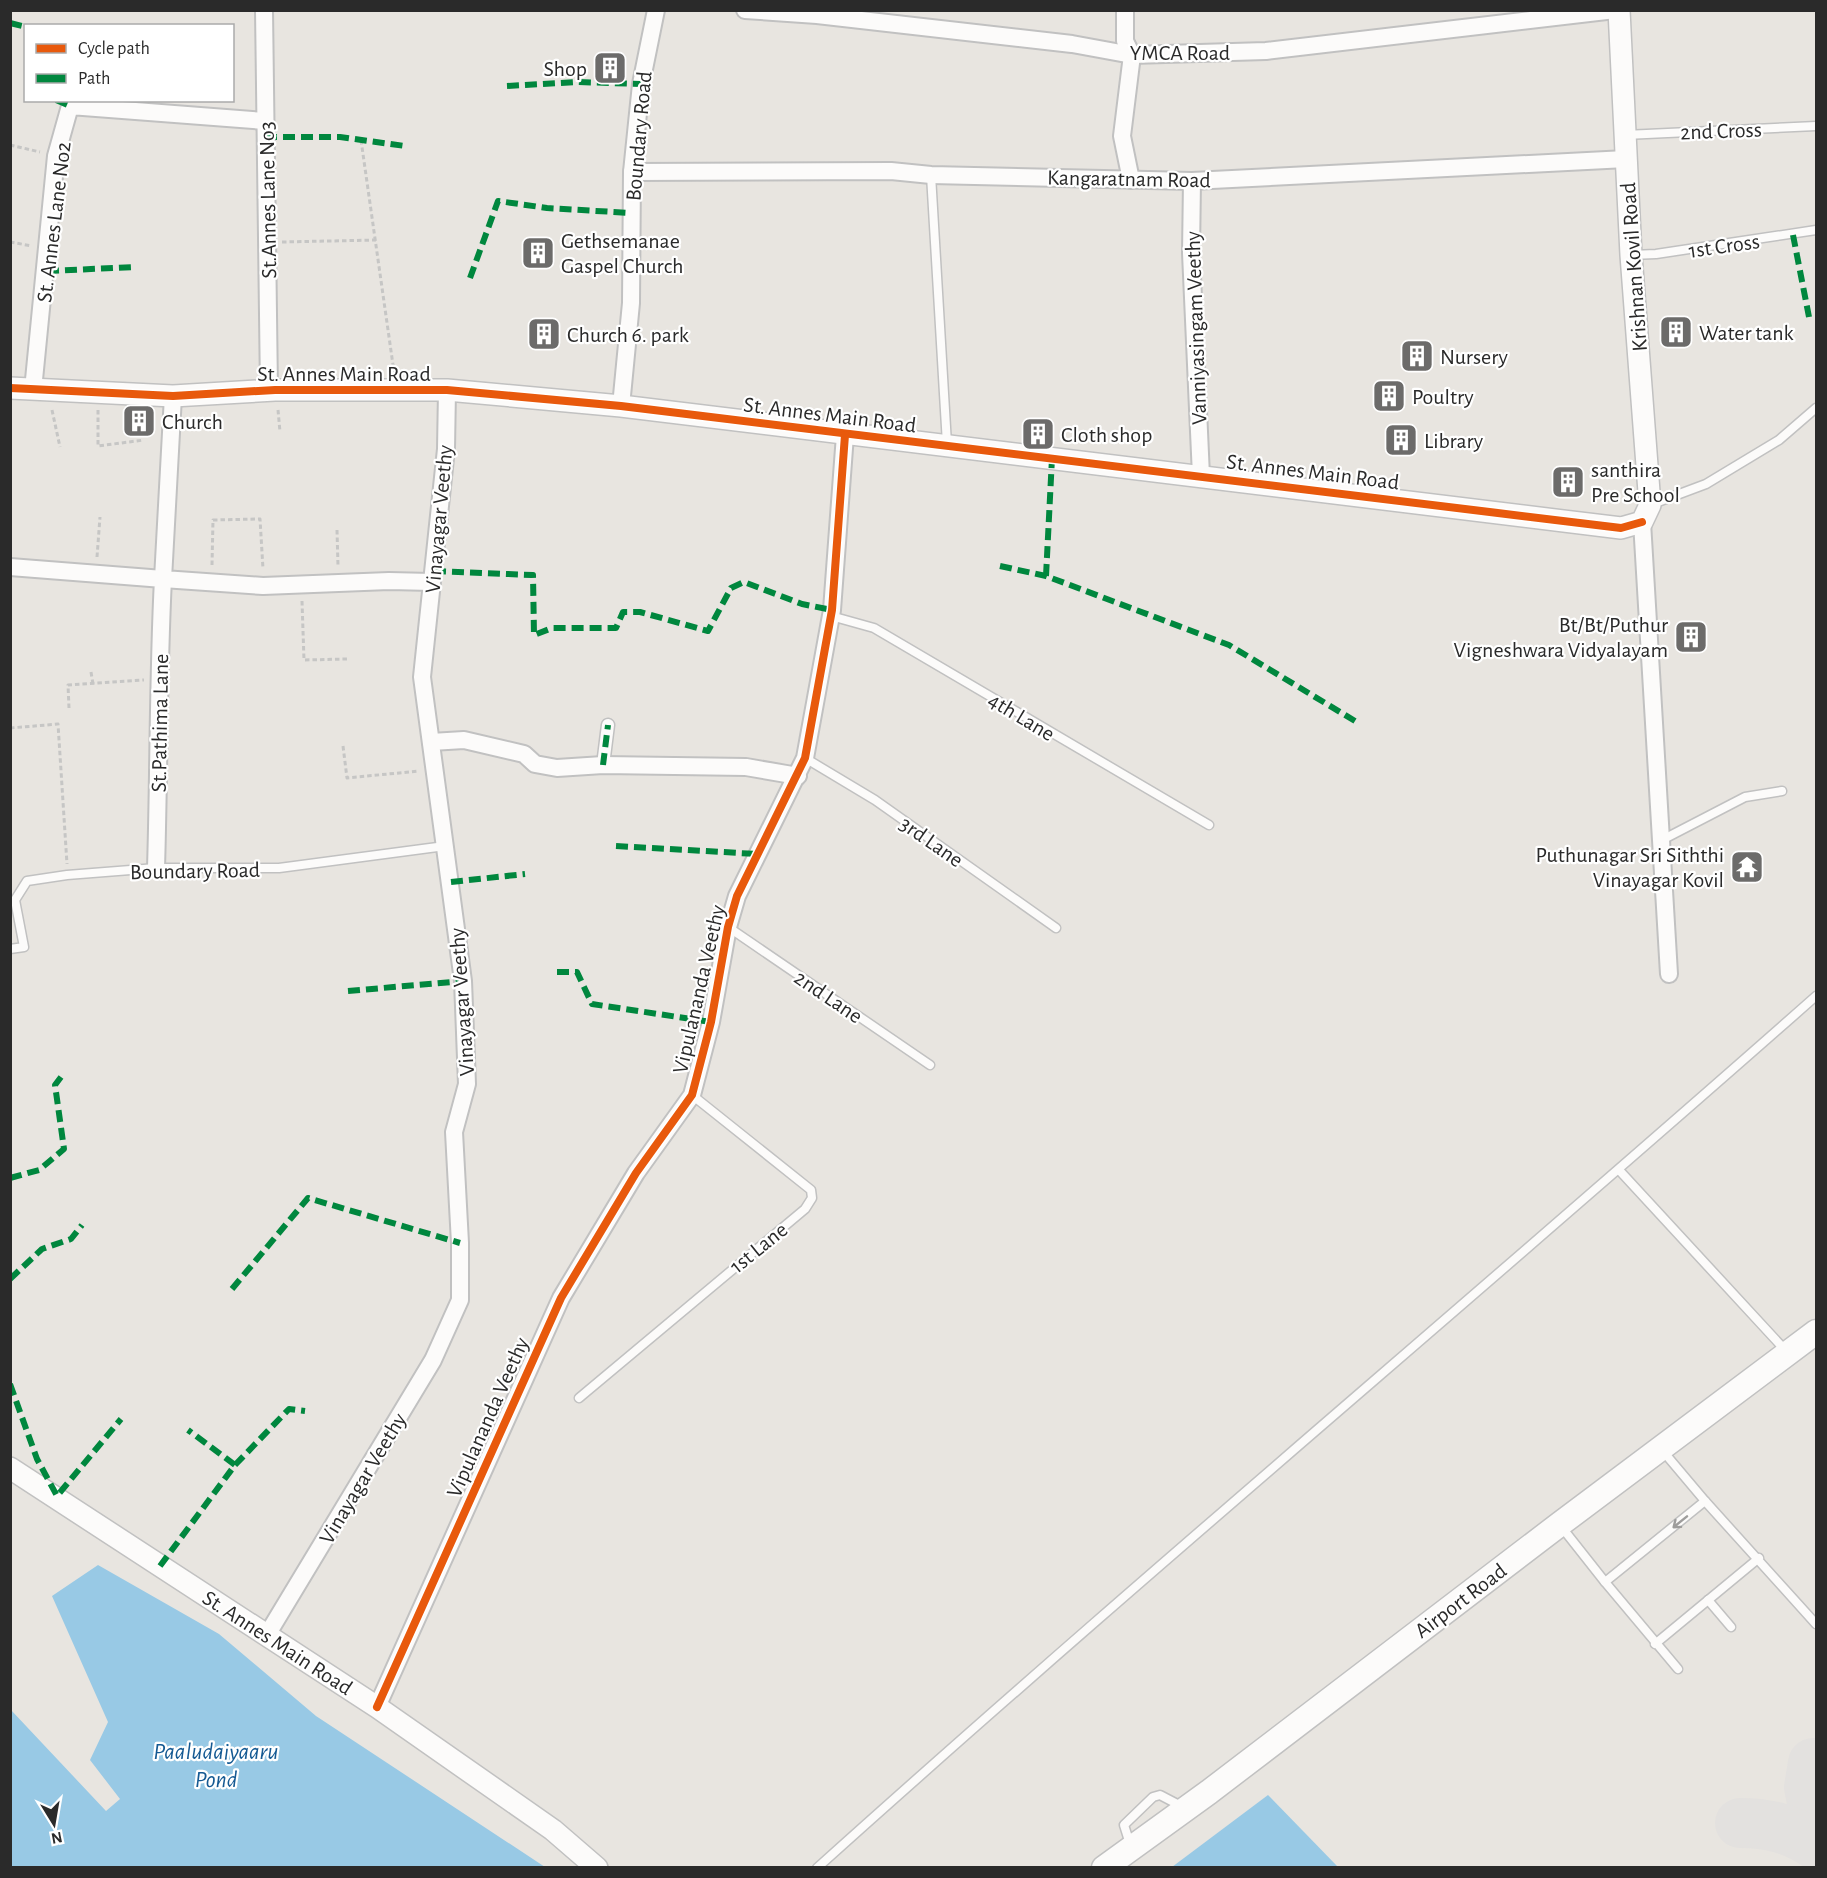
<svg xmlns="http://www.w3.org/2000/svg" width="1827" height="1878" font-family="'Alegreya Sans',sans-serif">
	<rect width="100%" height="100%" fill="#e8e5e0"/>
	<!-- water -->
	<g fill="#98c9e5">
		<path d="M98,1565L219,1634L316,1716L545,1867H11V1710L106,1811L120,1799L90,1760L108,1722L52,1596Z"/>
		<path d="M1268,1795L1338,1867H1172Z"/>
	</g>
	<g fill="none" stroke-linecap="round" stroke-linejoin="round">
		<!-- taxiway -->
		<g stroke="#e3e1df" stroke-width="50">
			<path d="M1813,1763L1809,1787L1816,1823"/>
			<path d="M1740,1823C1769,1823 1792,1829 1816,1845"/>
		</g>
		<!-- service casing -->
		<g stroke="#c1c1c1" stroke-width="11">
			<g id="service">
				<path d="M1625,135L1816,126"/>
				<path d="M931,175L947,444"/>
				<path d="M1631,255L1656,254L1816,230"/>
				<path d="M1650,505L1706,484L1779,440L1816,408"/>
				<path d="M831,616L874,628L1209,825"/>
				<path d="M805,758L875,800L1056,928"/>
				<path d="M1660,841L1745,797L1782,791"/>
				<path d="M728,927L930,1065"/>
				<path d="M10,949L24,947L15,900L27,881L67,875L156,868H279L445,846"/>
				<path d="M1619,1170L1786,1351"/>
				<path d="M579,1398L805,1209L812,1198L811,1190L692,1095"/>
				<path d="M1705,1501L1816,1624"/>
				<path d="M1560,1525L1605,1582L1705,1501L1662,1450"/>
				<path d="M1605,1582L1678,1669"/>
				<path d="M1708,1600L1731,1627"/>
				<path d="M1655,1644L1759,1558"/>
				<path d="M1130,1844L1124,1825L1153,1797L1160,1795L1183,1807"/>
				<path d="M817,1868C1146,1572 1485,1289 1816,996"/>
			</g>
		</g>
		<!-- pedestrian casing -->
		<g stroke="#c1c1c1" stroke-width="15">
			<path id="pedestrian" d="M603,765L608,725"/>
		</g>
		<!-- minor casing -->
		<g stroke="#c1c1c1" stroke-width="20">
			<g id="minor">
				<path d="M264,10L269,390"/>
				<path d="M745,10L817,15L1072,44L1132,55L1266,51L1615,10"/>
				<path d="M1125,10V41L1132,55L1122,136L1131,180"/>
				<path d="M632,172L891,171L931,175L1192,181L1626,159"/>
				<path d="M1192,181L1191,253L1201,476"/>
				<path d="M33,390L56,156L70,106L265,121"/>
				<path d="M173,396L163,579L263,586L389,581L432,582"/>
				<path d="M621,406L631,303L632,172L641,84L656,10"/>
				<path d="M1642,522L1669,974"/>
				<path d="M10,567L163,579C158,675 159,771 156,868"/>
				<path d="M431,742L464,740L524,754L535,764L557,768L603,765L746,767L798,776"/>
				<path d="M267,1635L433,1360L460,1300V1243L454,1132L467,1084L463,981L422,677L446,449L447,390"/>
				<path d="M377,1707L561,1298L636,1173L692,1095L711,1022L728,927L737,896L805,758L832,610L845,435"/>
			</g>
		</g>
		<!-- tertiary casing -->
		<g stroke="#c1c1c1" stroke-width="24">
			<g id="tertiary">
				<path d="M10,388L173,396L275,390H447L621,406L1621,528L1642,522L1650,505L1631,255L1619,10"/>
				<path d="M10,1468L377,1707L553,1830L597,1868"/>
			</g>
		</g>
		<!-- secondary casing -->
		<g stroke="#c1c1c1" stroke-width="27">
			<path id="secondary" d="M1104,1868L1209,1792L1560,1524L1816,1332"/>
		</g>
		<!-- path -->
		<g stroke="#c6c6c5" stroke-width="3" stroke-dasharray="4.5 3" stroke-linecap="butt">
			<path d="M361,140L394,372"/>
			<path d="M10,145L40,152"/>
			<path d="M10,242L32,246"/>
			<path d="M282,242L376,240"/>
			<path d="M52,410L60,447"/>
			<path d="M98,410V446L144,440"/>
			<path d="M278,410L280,432"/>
			<path d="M337,530L338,566"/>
			<path d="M97,557L100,517"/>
			<path d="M212,565L213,520L260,519L263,569"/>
			<path d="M302,601L304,660L347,659"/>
			<path d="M91,672L93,684"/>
			<path d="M69,708L68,685L144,680"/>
			<path d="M10,728L58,724L67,864"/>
			<path d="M343,746L347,778L419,771"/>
		</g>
		<!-- service -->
		<use href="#service" stroke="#fcfbfa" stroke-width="8"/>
		<!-- pedestrian -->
		<use href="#pedestrian" stroke="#fcfbfa" stroke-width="12"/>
		<!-- minor -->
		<use href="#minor" stroke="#fcfbfa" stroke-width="16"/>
		<!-- tertiary -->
		<use href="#tertiary" stroke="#fcfbfa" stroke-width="21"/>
		<!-- secondary -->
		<use href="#secondary" stroke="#fcfbfa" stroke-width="24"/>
		<!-- quiet -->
		<g stroke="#00873e" stroke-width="6" stroke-dasharray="12 6" stroke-linecap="butt">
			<path d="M10,23L26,27"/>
			<path d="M507,86L578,82L641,84"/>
			<path d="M56,100L70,106"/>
			<path d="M265,137H340L405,146"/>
			<path d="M1793,235L1809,317"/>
			<path d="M47,271L136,267"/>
			<path d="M470,278L498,201L547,208L631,213"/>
			<path d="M1000,566L1046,576L1229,645L1355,721"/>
			<path d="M434,571L533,575L534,635L552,628H616L623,612H640L708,631L731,588L744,582L802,604L832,610"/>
			<path d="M1046,576L1052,458"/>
			<path d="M603,765L608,725"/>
			<path d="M616,846L757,854"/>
			<path d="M451,882L525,874"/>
			<path d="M557,972H577L592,1004L711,1022"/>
			<path d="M348,991L463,981"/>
			<path d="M10,1178L39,1170L64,1149L55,1085L61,1077"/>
			<path d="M10,1279L42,1249L71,1239L82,1225"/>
			<path d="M232,1289L308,1198L460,1243"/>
			<path d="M10,1384L37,1459L57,1496L121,1419"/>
			<path d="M235,1465L289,1409L305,1411"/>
			<path d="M160,1566L235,1465L188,1430"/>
		</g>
		<!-- cycleway casing -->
		<g stroke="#fff" stroke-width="11">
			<g id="cycleway">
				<path d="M10,388L173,396L275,390H447L621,406L1621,528L1642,522"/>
				<path d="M377,1707L561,1298L636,1173L692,1095L711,1022L728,927L737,896L805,758L832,610L845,435"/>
			</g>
		</g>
		<!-- cycleway -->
		<use href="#cycleway" stroke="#e8590c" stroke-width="8"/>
	</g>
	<!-- one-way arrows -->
	<defs><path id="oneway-shaft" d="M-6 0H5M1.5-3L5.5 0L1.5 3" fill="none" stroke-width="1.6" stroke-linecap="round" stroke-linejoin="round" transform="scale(1.5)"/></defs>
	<use stroke="#9e9d9c" href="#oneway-shaft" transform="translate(1680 1522) rotate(141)"/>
	<!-- icons -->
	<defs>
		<g id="building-square" transform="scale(1.725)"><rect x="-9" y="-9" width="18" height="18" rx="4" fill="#6c6b6a" stroke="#fff"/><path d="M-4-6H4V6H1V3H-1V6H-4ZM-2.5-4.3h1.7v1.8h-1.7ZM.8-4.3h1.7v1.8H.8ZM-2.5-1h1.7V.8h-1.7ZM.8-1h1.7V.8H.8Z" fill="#fff"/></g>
		<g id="temple-square" transform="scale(1.725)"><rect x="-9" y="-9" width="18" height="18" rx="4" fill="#6c6b6a" stroke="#fff"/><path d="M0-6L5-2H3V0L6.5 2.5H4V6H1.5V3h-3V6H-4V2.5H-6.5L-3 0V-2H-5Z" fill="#fff"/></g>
	</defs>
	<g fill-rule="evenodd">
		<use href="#building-square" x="610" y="68"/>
		<use href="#building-square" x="538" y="253"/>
		<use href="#building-square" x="1676" y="332"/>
		<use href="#building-square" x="544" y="334"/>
		<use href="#building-square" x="1417" y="356"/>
		<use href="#building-square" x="1389" y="396"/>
		<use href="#building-square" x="139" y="421"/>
		<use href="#building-square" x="1038" y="434"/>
		<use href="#building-square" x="1401" y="440"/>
		<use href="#building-square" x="1568" y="482"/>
		<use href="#building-square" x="1691" y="637"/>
		<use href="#temple-square" x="1747" y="867"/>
	</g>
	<g text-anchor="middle" stroke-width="4.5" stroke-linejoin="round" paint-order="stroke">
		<!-- street labels -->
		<g font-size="22" fill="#2a2a2a" stroke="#fff">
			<text x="1180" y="60">YMCA Road</text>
			<text transform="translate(1721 130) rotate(-2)" y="8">2nd Cross</text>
			<text transform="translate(638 136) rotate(-85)" y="8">Boundary Road</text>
			<text transform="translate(1129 178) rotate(1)" y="8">Kangaratnam Road</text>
			<text transform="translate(267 200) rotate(-91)" y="8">St.Annes Lane No3</text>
			<text transform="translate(53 222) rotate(-83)" y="8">St. Annes Lane No2</text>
			<text transform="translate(1724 245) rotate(-8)" y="8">1st Cross</text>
			<text transform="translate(1633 267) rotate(-94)" y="8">Krishnan Kovil Road</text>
			<text transform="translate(1195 328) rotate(-92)" y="8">Vanniyasingam Veethy</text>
			<text x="344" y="381">St. Annes Main Road</text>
			<text transform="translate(830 414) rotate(7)" y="8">St. Annes Main Road</text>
			<text transform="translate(1313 471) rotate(7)" y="8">St. Annes Main Road</text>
			<text transform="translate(438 519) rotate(-85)" y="8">Vinayagar Veethy</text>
			<text transform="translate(1022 716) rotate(31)" y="8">4th Lane</text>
			<text transform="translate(159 723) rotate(-89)" y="8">St.Pathima Lane</text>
			<text transform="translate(932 841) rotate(35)" y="8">3rd Lane</text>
			<text transform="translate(195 870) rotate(-1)" y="8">Boundary Road</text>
			<text transform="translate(698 989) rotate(-77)" y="8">Vipulananda Veethy</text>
			<text transform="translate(829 996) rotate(34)" y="8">2nd Lane</text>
			<text transform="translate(461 1002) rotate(-94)" y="8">Vinayagar Veethy</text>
			<text transform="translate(758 1247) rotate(-39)" y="8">1st Lane</text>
			<text transform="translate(487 1417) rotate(-66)" y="8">Vipulananda Veethy</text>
			<text transform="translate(362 1478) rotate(-59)" y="8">Vinayagar Veethy</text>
			<text transform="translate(1460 1600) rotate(-37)" y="8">Airport Road</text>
			<text transform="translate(278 1642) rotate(33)" y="8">St. Annes Main Road</text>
		</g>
		<!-- poi labels -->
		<g font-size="22" fill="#2a2a2a" stroke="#fff" text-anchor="start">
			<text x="587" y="76" text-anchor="end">Shop</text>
			<text x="561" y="248">Gethsemanae<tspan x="561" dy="25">Gaspel Church</tspan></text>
			<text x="1699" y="340">Water tank</text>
			<text x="567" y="342">Church 6. park</text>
			<text x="1440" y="364">Nursery</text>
			<text x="1412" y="404">Poultry</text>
			<text x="162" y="429">Church</text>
			<text x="1061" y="442">Cloth shop</text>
			<text x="1424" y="448">Library</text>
			<text x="1591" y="477">santhira<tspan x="1591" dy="25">Pre School</tspan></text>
			<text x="1668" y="632" text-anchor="end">Bt/Bt/Puthur<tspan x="1668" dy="25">Vigneshwara Vidyalayam</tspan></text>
			<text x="1724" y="862" text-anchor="end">Puthunagar Sri Siththi<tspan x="1724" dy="25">Vinayagar Kovil</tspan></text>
		</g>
		<!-- water labels -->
		<g font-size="24" font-style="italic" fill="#155a93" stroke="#fff">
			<text x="216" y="1759">Paaludaiyaaru<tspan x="216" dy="28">Pond</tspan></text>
		</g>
	</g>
	<!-- border -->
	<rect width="1827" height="1878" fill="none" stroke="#2a2a2a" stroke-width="24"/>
	<!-- legend -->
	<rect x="24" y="24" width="210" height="78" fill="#ffffff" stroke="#aaaaaa" stroke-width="1.5"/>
	<rect x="36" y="44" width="30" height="9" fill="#e8590c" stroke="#aaaaaa" stroke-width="1.5"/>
	<text x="78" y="54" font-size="18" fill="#2a2a2a">Cycle path</text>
	<rect x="36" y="74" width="30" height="9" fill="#00873e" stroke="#aaaaaa" stroke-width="1.5"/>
	<text x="78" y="84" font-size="18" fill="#2a2a2a">Path</text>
	<!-- north arrow -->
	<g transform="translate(54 1824) rotate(169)" stroke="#ffffff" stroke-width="4.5" paint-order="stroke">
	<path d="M0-4.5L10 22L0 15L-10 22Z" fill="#2a2a2a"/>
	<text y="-9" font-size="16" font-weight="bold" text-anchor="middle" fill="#2a2a2a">N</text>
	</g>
</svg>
